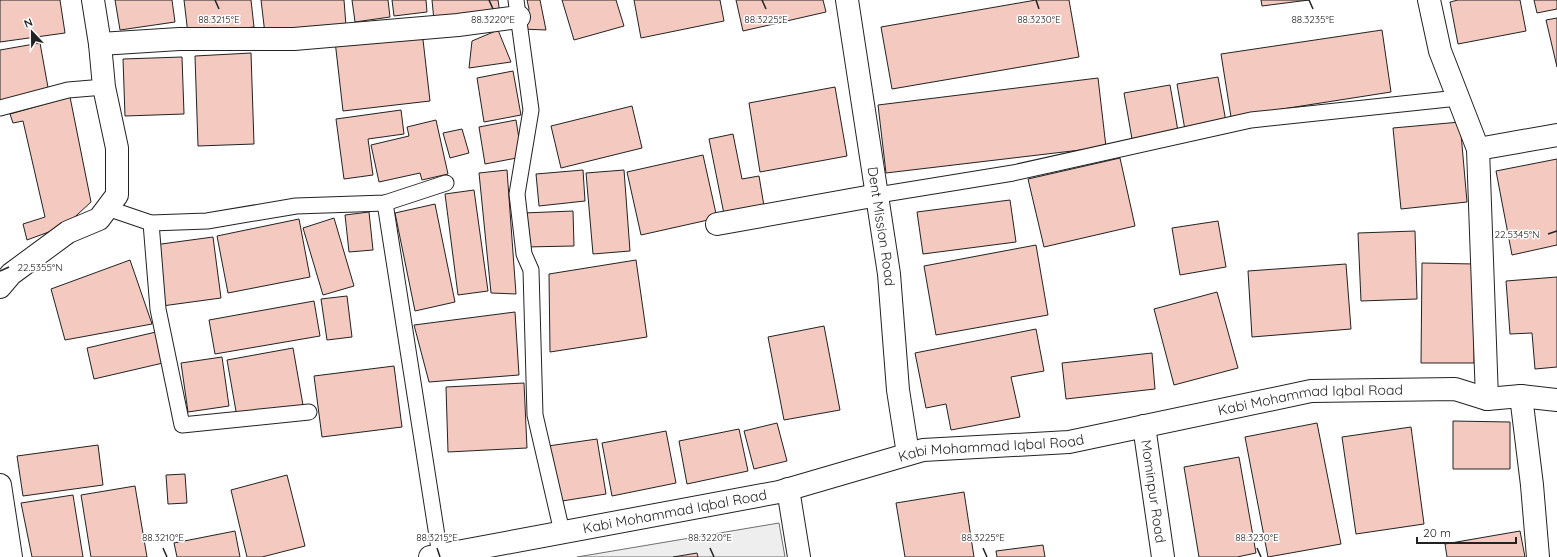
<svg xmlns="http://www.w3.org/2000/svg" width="1557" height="557" font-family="Quicksand,sans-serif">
	<rect width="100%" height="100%" fill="#fff"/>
	<!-- green -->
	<path fill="#eee" stroke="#6f6f6f" d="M779,523L785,557H577Z"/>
	<!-- building -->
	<g fill="#f3c9c0" stroke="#222">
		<path d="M0,0H60L65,33L0,42Z"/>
		<path d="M115,0H172L175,22L120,30Z"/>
		<path d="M184,0H251L254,27L188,34Z"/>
		<path d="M261,0H344L346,26L265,34Z"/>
		<path d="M352,0H388L390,17L355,22Z"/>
		<path d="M392,0H426L427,12L394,16Z"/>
		<path d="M432,0H498L500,14L434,21Z"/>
		<path d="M527,0H540L546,30L522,29L529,9Z"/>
		<path d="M562,0H616L624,26L574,40Z"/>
		<path d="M634,0H720L724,21L641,38Z"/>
		<path d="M736,0H823L826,12L743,31Z"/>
		<path d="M1036,0H1069L1079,57L892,89L881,27Z"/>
		<path d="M1261,0H1309L1262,6Z"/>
		<path d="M1458,0H1520L1526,31L1458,44L1450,2Z"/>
		<path d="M1534,0H1557V9L1537,13Z"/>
		<path d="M1557,18V67L1546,20Z"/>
		<path d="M498,30L511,62L469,68L472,41Z"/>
		<path d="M1382,30L1391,92L1231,117L1221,54Z"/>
		<path d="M422,31L430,101L343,111L335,41Z"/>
		<path d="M40,43L49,93L0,101V50Z"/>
		<path d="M251,53L254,144L198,146L195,56Z"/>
		<path d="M182,57L184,114L125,116L123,59Z"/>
		<path d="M513,71L521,115L484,122L477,78Z"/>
		<path d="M1218,77L1226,122L1185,130L1177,84Z"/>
		<path d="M1098,78L1106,147L886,173L878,105Z"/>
		<path d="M1170,85L1178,131L1132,139L1124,93Z"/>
		<path d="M835,87L847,156L760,172L749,103Z"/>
		<path d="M70,97L91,202L65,226L27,240L23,224L45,217L23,121L13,123L10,114Z"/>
		<path d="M632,106L642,148L561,168L551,126Z"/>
		<path d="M401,110L404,134L368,139L373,175L344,179L336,119Z"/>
		<path d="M436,120L448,174L422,180L420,173L379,182L371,145L409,136L407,127Z"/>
		<path d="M516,120L522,157L485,164L479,127Z"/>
		<path d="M1460,122L1467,202L1401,209L1393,128Z"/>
		<path d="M462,129L469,153L450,158L443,133Z"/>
		<path d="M733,134L742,179L759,176L764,206L724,214L709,139Z"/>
		<path d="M703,155L717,218L641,235L627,172Z"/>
		<path d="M1120,158L1135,226L1044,247L1028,179Z"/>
		<path d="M1557,159V245L1512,255L1496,171Z"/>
		<path d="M507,170L516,294L491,293L479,173Z"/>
		<path d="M583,170L585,201L539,206L536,174Z"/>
		<path d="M624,170L630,251L593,254L586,173Z"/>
		<path d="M474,190L488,291L458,295L445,194Z"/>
		<path d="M1010,200L1016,242L923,254L917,212Z"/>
		<path d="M435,204L455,302L415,311L395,213Z"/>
		<path d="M573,211L574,246L525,247L523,213Z"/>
		<path d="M369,212L373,250L349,252L345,215Z"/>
		<path d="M334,218L354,286L323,295L303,228Z"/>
		<path d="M299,219L310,277L228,293L217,236Z"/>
		<path d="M1218,221L1226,267L1180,275L1172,228Z"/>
		<path d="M1415,231L1417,299L1361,301L1358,233Z"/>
		<path d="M213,237L221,298L162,306L154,245Z"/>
		<path d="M1036,245L1048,315L936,335L924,266Z"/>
		<path d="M130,260L152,324L65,340L51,289Z"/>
		<path d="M636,260L647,337L550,352L549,274Z"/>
		<path d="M1422,263L1475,264L1474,363H1421Z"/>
		<path d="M1346,264L1351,329L1252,337L1248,271Z"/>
		<path d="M1557,277V367L1535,369L1532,333L1510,334L1506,281Z"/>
		<path d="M1217,292L1238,368L1174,385L1154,309Z"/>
		<path d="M347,296L352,337L327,340L321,299Z"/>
		<path d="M314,301L320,336L215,354L209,320Z"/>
		<path d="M515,312L519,375L429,382L414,325Z"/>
		<path d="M824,326L840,410L784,420L768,337Z"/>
		<path d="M1036,329L1044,371L1011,377L1020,417L951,430L946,404L926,408L915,353Z"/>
		<path d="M156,332L163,363L94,379L87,348Z"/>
		<path d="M293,348L303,405L237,417L227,360Z"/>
		<path d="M1152,353L1155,389L1066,399L1062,363Z"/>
		<path d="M222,357L229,406L188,412L181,363Z"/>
		<path d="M394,366L402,427L322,437L314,376Z"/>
		<path d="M524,383L527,448L448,452L446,387Z"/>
		<path d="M1453,421L1510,422V469H1453Z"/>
		<path d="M777,423L787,461L754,469L744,431Z"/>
		<path d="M1317,423L1341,544L1268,557L1245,437Z"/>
		<path d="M1411,427L1424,524L1356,534L1342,437Z"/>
		<path d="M739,429L748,471L687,484L679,441Z"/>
		<path d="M666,431L676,483L612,496L602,443Z"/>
		<path d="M597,439L606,494L556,502L548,446Z"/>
		<path d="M98,445L103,485L23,496L17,456Z"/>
		<path d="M1239,457L1256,553L1237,557H1199L1184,467Z"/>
		<path d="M185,474L187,503L168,504L166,475Z"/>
		<path d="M287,475L305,546L262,557H247L231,490Z"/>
		<path d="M135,486L147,557H91L81,495Z"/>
		<path d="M964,492L974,557H905L896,503Z"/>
		<path d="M73,495L83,557H32L21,503Z"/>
		<path d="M235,531L240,557H177L174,543Z"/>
		<path d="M1520,531L1525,557H1447L1445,544Z"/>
		<path d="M1043,545L1045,557H997L996,551Z"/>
		<path d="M697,553L698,557H673Z"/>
	</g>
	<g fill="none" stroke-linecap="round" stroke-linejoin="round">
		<!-- lane casing -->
		<g stroke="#222" stroke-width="17">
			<g id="lane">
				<path d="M516,0L531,110L517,194L524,254L531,270L535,415L562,532"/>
				<path d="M0,108L68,90L104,87"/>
				<path d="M878,195L1013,173L1251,120L1458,98"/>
				<path d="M385,203L440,555"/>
				<path d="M107,208L151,223L207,221L296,206L385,203L446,183"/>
				<path d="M151,223L158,309L182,425L309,412"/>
			</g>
		</g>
		<!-- street casing -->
		<g stroke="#222" stroke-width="24">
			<g id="street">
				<path id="s1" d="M847,0L889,274L898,390L908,454"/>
				<path d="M1429,0L1440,51L1478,149L1487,399"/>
				<path d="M100,44L179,39H294L458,25L519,17"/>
				<path d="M1478,149L1557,135"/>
				<path d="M717,224L878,195"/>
				<path d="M0,287L11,274L68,232L99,219L117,195V148L104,87L100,44L93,0"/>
				<path d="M1521,396L1532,485L1538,557"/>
				<path id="s2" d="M1144,426L1163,557"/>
				<path d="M0,485L11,557"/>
				<path d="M788,489L799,557"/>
				<path id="s3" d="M430,557L779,492L923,450L1069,442L1311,391L1455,389L1487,399L1521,396L1557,400"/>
			</g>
		</g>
		<!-- lane -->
		<use href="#lane" stroke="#fff" stroke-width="15"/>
		<!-- street -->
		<use href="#street" stroke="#fff" stroke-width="22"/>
	</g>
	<!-- ticks -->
	<path fill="none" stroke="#222" stroke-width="1.5" d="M215,0L219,9M489,0L493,9M762,0L766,9M1036,0L1039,9M1309,0L1313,9M1548,234L1557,231M0,271L9,267M163,548L167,557M437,548L440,557M710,548L714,557M983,548L987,557M1257,548L1261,557"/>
	<g text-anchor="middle" stroke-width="3" stroke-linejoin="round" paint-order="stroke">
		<!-- street labels -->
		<g font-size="14" fill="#222" stroke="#fff">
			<text dy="5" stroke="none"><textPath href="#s1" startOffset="229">Dent Mission Road</textPath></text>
			<text dy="5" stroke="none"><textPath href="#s3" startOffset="897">Kabi Mohammad Iqbal Road</textPath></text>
			<text dy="5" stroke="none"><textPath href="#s3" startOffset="573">Kabi Mohammad Iqbal Road</textPath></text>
			<text dy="5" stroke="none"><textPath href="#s2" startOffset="66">Mominpur Road</textPath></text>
			<text dy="5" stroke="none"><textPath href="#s3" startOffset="249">Kabi Mohammad Iqbal Road</textPath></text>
		</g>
	</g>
	<g font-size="10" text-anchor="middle" fill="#222" stroke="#fff" stroke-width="3" stroke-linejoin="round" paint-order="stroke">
		<text x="219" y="23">88.3215°E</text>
		<text x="493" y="23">88.3220°E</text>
		<text x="766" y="23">88.3225°E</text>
		<text x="1039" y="23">88.3230°E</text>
		<text x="1313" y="23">88.3235°E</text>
		<text x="1517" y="238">22.5345°N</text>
		<text x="40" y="271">22.5355°N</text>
		<text x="163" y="541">88.3210°E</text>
		<text x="437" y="541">88.3215°E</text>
		<text x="710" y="541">88.3220°E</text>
		<text x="983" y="541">88.3225°E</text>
		<text x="1257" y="541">88.3230°E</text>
	</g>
	<!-- north arrow -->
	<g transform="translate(32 32) rotate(338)" stroke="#ffffff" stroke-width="3" paint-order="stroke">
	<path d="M0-3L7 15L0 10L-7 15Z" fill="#222222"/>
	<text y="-6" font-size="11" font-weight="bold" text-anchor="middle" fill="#222222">N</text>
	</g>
	<!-- scale -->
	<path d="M1417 537v6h99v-6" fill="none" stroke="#222222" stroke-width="2"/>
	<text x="1423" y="537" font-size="12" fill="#222222" stroke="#ffffff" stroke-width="3" paint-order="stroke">20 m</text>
</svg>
